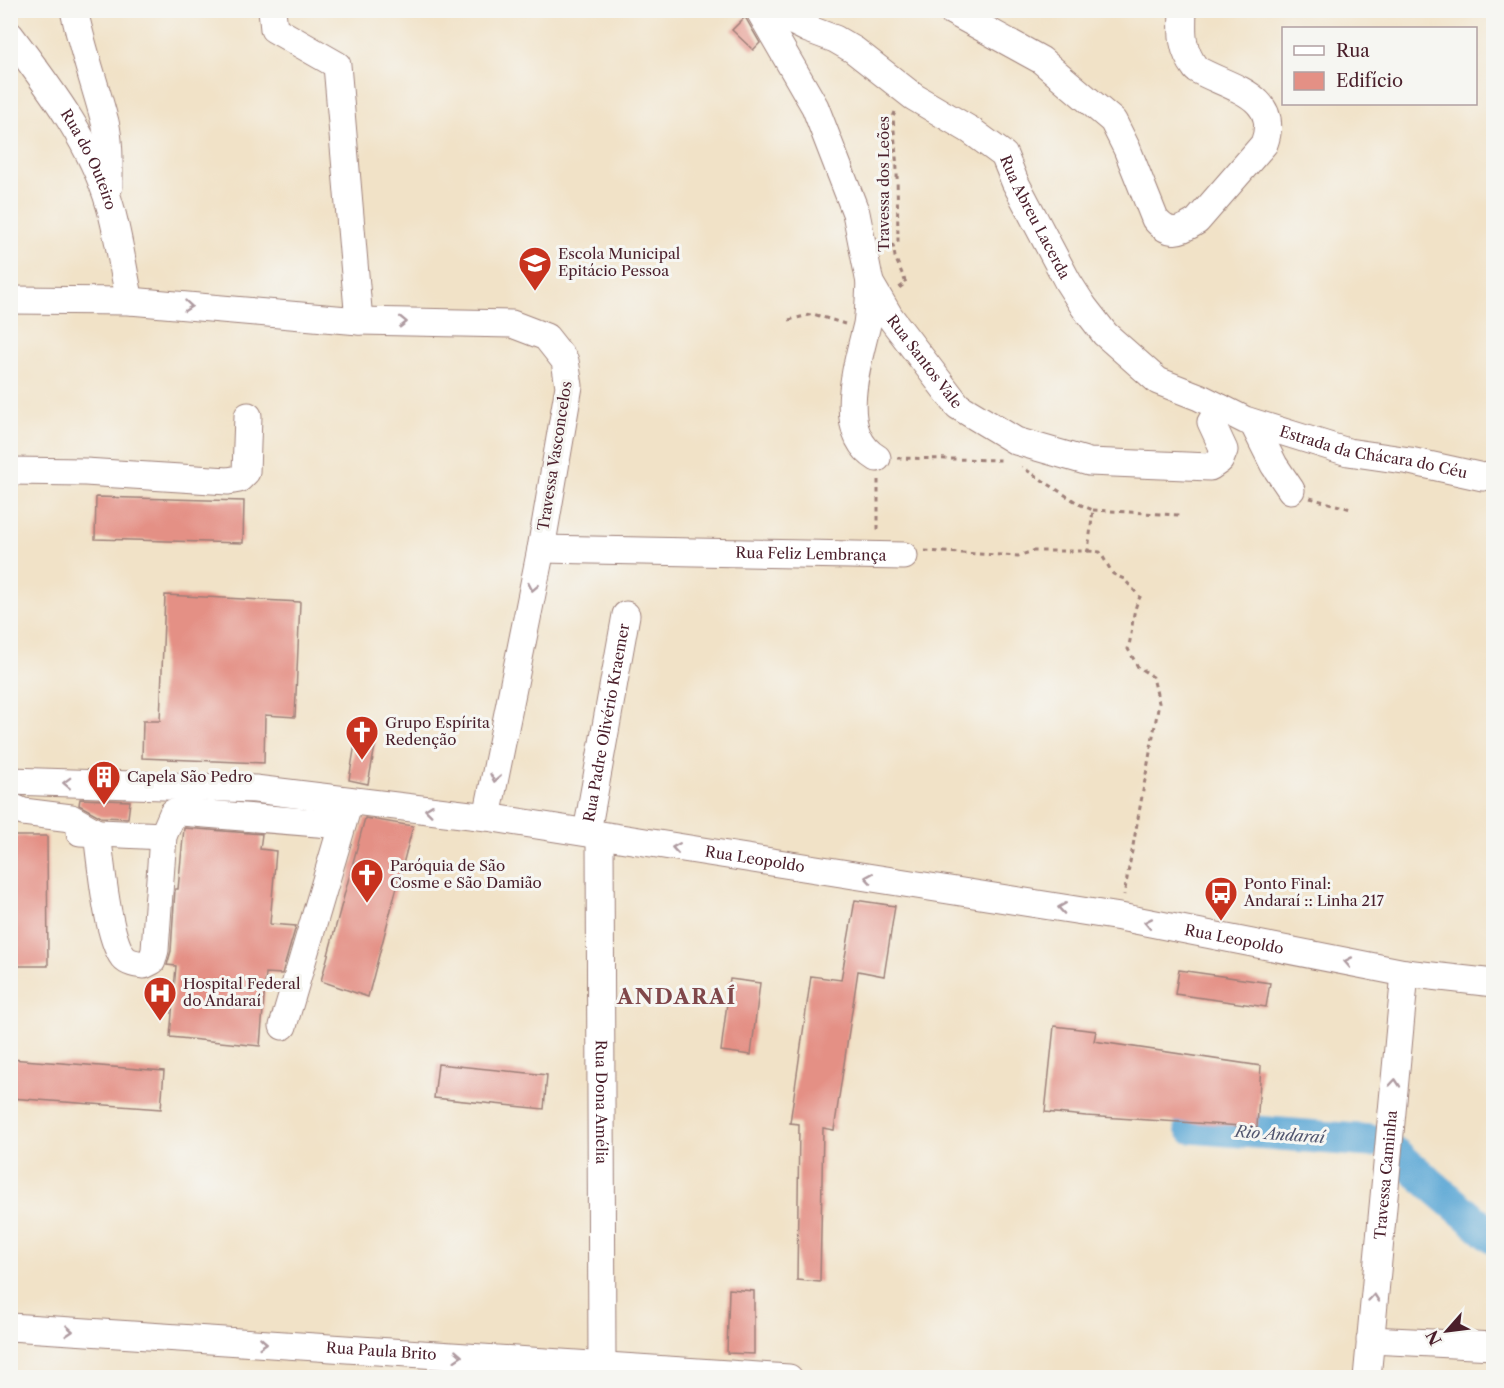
<svg xmlns="http://www.w3.org/2000/svg" width="1504" height="1388" font-family="'Libre Caslon Text',serif">
	<rect width="100%" height="100%" fill="#f6f6f2"/>
	<filter id="ink" filterUnits="userSpaceOnUse"><feTurbulence type="fractalNoise" baseFrequency=".0167" numOctaves="2"/><feDisplacementMap in="SourceGraphic" scale="12" xChannelSelector="R" yChannelSelector="G"/><feConvolveMatrix kernelMatrix="1 2 1 2 8 2 1 2 1" color-interpolation-filters="sRGB"/></filter>
	<filter id="wash" filterUnits="userSpaceOnUse"><feTurbulence type="fractalNoise" baseFrequency=".008" numOctaves="4" result="noise"/><feDisplacementMap in="SourceGraphic" scale="24" xChannelSelector="R" yChannelSelector="G"/><feGaussianBlur stdDeviation="1.35" result="paint"/><feColorMatrix in="noise" values="0 0 0 0 0 0 0 0 0 0 0 0 0 0 0 0 0 1.4 0 .05"/><feComposite in="paint" operator="in"/></filter>
	<g filter="url(#wash)">
		<rect width="100%" height="100%" fill="#f1e2c7"/>
		<g fill="none" stroke-linecap="round" stroke-linejoin="round">
			<!-- river -->
			<g stroke="#5da8d5" stroke-width="33">
				<path d="M1191,1127L1370,1141"/>
				<path d="M1397,1155L1494,1238"/>
			</g>
		</g>
		<g id="blocks">
			<!-- building -->
			<g fill="#e49085">
				<path d="M745,17L760,43L753,50L732,30Z"/>
				<path d="M96,497L244,501L243,543L95,539Z"/>
				<path d="M165,595L300,602L295,717L265,715L264,763L142,758L143,721H160Z"/>
				<path d="M356,738L376,741L368,784L349,780Z"/>
				<path d="M80,799L130,801L128,818L101,817L79,805Z"/>
				<path d="M365,818L413,826L368,997L321,981Z"/>
				<path d="M184,828L262,834L260,849L276,851L270,924L296,926L282,974L266,973L260,1046L170,1037L176,966L167,965L171,951L175,889H178Z"/>
				<path d="M10,836H47L48,966H10Z"/>
				<path d="M855,900L895,906L884,976L858,971L834,1130L823,1128L820,1282L797,1280L799,1124L790,1123L811,976L841,980Z"/>
				<path d="M1179,970L1270,983L1266,1007L1175,994Z"/>
				<path d="M730,979L760,983L751,1055L721,1051Z"/>
				<path d="M1054,1026L1096,1031L1094,1041L1261,1066L1257,1127L1086,1116L1045,1112Z"/>
				<path d="M10,1059L164,1071L161,1109L10,1098Z"/>
				<path d="M438,1064L547,1075L544,1109L434,1098Z"/>
				<path d="M729,1289L754,1291V1354L727,1353Z"/>
			</g>
		</g>
	</g>
	<g filter="url(#ink)">
		<use href="#blocks" fill-opacity="0" stroke="#9e8079" stroke-width="1.5"/>
		<g fill="none" stroke-linecap="round" stroke-linejoin="round">
			<!-- minor casing -->
			<g stroke="#9e8079" stroke-width="29">
				<g id="minor">
					<path d="M74,10C82,48 95,84 105,122C110,143 109,165 109,186"/>
					<path d="M272,10L274,29L337,65L359,321"/>
					<path id="s1" d="M759,10L815,107L856,213L870,283L890,317L958,406L1016,441L1089,462L1210,467L1220,460L1224,450L1211,422L1221,408"/>
					<path id="s2" d="M770,10L808,29L835,39L854,50L914,97L970,130L1004,155L1015,182L1053,254L1068,282L1084,307L1105,334L1158,381L1199,397L1245,420L1348,452L1410,461L1483,477L1494,475"/>
					<path d="M950,10L1041,60L1113,121L1127,149L1155,219C1169,236 1180,232 1197,221L1264,144C1282,95 1229,88 1196,69C1181,49 1182,34 1183,10"/>
					<path id="s3" d="M10,35C49,87 92,143 110,206C119,237 123,270 130,301"/>
					<path d="M870,283C869,296 869,311 867,324C858,363 834,433 877,458"/>
					<path d="M10,300L130,301L359,321L512,324L546,337L565,361L569,386L541,549L487,817"/>
					<path d="M1253,423L1274,465L1291,490"/>
					<path d="M10,471L85,472L228,481L239,479L246,472L248,416"/>
					<path id="s4" d="M541,549L904,556"/>
					<path id="s5" d="M10,781L255,789L487,817L1120,917L1405,973L1494,983"/>
					<path d="M10,806L23,812L71,818L97,833C101,862 107,936 123,957C128,963 136,964 144,965L152,961L155,950L163,836L173,813L181,812L342,825"/>
					<path d="M80,832L163,836"/>
					<path id="s6" d="M587,832L626,615"/>
					<path id="s7" d="M600,836L602,1365"/>
					<path d="M283,1026L347,809"/>
					<path id="s8" d="M10,1327L789,1378"/>
					<path d="M1370,1340L1494,1346"/>
					<path id="s9" d="M1367,1378L1405,973"/>
				</g>
			</g>
			<!-- path -->
			<g stroke="#9e8079" stroke-width="3" stroke-dasharray="4.5 4.5" stroke-linecap="butt">
				<path d="M895,112L893,117L897,170L898,241L893,245L895,257L906,283L899,288"/>
				<path d="M789,320L813,314L845,324"/>
				<path d="M897,458L1002,460"/>
				<path d="M878,480V533"/>
				<path d="M1310,498L1351,509"/>
				<path d="M1093,510L1179,515"/>
				<path d="M925,551L1018,556L1033,551H1088L1093,510L1079,504L1022,467"/>
				<path d="M1088,551L1100,552L1113,574L1124,579L1140,597C1131,613 1133,632 1128,649L1138,667L1153,677L1159,703L1124,895"/>
			</g>
			<!-- minor -->
			<use href="#minor" stroke="#fff" stroke-width="27"/>
		</g>
		<!-- one-way arrows -->
		<defs><path id="oneway-chevron" d="M-2-3.5L2.5 0L-2 3.5" fill="none" stroke-width="1.6" stroke-linecap="round" stroke-linejoin="round" transform="scale(1.5)"/></defs>
		<g stroke="#ae9aa0">
			<use href="#oneway-chevron" transform="translate(188 306) rotate(5)"/>
			<use href="#oneway-chevron" transform="translate(403 322) rotate(1)"/>
			<use href="#oneway-chevron" transform="translate(533 587) rotate(101)"/>
			<use href="#oneway-chevron" transform="translate(495 778) rotate(101)"/>
			<use href="#oneway-chevron" transform="translate(67 783) rotate(-178)"/>
			<use href="#oneway-chevron" transform="translate(429 810) rotate(-173)"/>
			<use href="#oneway-chevron" transform="translate(676 848) rotate(-171)"/>
			<use href="#oneway-chevron" transform="translate(869 878) rotate(-171)"/>
			<use href="#oneway-chevron" transform="translate(1062 908) rotate(-171)"/>
			<use href="#oneway-chevron" transform="translate(1148 923) rotate(-169)"/>
			<use href="#oneway-chevron" transform="translate(1348 962) rotate(-169)"/>
			<use href="#oneway-chevron" transform="translate(1395 1083) rotate(-85)"/>
			<use href="#oneway-chevron" transform="translate(1374 1298) rotate(-85)"/>
			<use href="#oneway-chevron" transform="translate(69 1331) rotate(4)"/>
			<use href="#oneway-chevron" transform="translate(263 1343) rotate(4)"/>
			<use href="#oneway-chevron" transform="translate(458 1356) rotate(4)"/>
		</g>
	</g>
	<!-- icons -->
	<defs>
		<g id="school-pin" transform="scale(1.725)"><path d="M0 17L-7.5 6A9.5 9.5 0 1 1 7.5 6Z" fill="#c8321e" stroke="#f6f6f2"/><path d="M0-5L7-2L0 1L-7-2ZM-4 1L0 2.5L4 1V4Q0 6-4 4Z" fill="#fff"/></g>
		<g id="church-pin" transform="scale(1.725)"><path d="M0 17L-7.5 6A9.5 9.5 0 1 1 7.5 6Z" fill="#c8321e" stroke="#f6f6f2"/><path d="M-1.2-6h2.4v3.5h3.3v2.4h-3.3V6h-2.4V-.1h-3.3v-2.4h3.3Z" fill="#fff"/></g>
		<g id="building-pin" transform="scale(1.725)"><path d="M0 17L-7.5 6A9.5 9.5 0 1 1 7.5 6Z" fill="#c8321e" stroke="#f6f6f2"/><path d="M-4-6H4V6H1V3H-1V6H-4ZM-2.5-4.3h1.7v1.8h-1.7ZM.8-4.3h1.7v1.8H.8ZM-2.5-1h1.7V.8h-1.7ZM.8-1h1.7V.8H.8Z" fill="#fff"/></g>
		<g id="bus-pin" transform="scale(1.725)"><path d="M0 17L-7.5 6A9.5 9.5 0 1 1 7.5 6Z" fill="#c8321e" stroke="#f6f6f2"/><path d="M-5-6H5V4H4V6H2V4H-2V6H-4V4H-5ZM-3.5-4V0h7V-4ZM-3.5 1.2v1.5H-2V1.2ZM2 1.2v1.5H3.5V1.2Z" fill="#fff"/></g>
		<g id="hospital-pin" transform="scale(1.725)"><path d="M0 17L-7.5 6A9.5 9.5 0 1 1 7.5 6Z" fill="#c8321e" stroke="#f6f6f2"/><path d="M-5-5h3v3.5h4V-5h3V5h-3V1.5h-4V5h-3Z" fill="#fff"/></g>
	</defs>
	<g fill-rule="evenodd">
		<use href="#school-pin" x="535" y="263"/>
		<use href="#church-pin" x="362" y="732"/>
		<use href="#building-pin" x="104" y="777"/>
		<use href="#church-pin" x="367" y="875"/>
		<use href="#bus-pin" x="1221" y="893"/>
		<use href="#hospital-pin" x="160" y="993"/>
	</g>
	<g text-anchor="middle" stroke-width="6" stroke-linejoin="round" paint-order="stroke">
		<!-- street labels -->
		<g font-size="15" fill="#4a1f2b" stroke="#f6f6f2">
			<text dy="5" stroke="none"><textPath href="#s3" startOffset="148">Rua do Outeiro</textPath></text>
			<text transform="translate(884 184) rotate(-90)" y="5">Travessa dos Leões</text>
			<text dy="5" stroke="none"><textPath href="#s2" startOffset="346">Rua Abreu Lacerda</textPath></text>
			<text dy="5" stroke="none"><textPath href="#s1" startOffset="393">Rua Santos Vale</textPath></text>
			<text dy="5" stroke="none"><textPath href="#s2" startOffset="782">Estrada da Chácara do Céu</textPath></text>
			<text transform="translate(555 456) rotate(-81)" y="5">Travessa Vasconcelos</text>
			<text dy="5" stroke="none"><textPath href="#s4" startOffset="270">Rua Feliz Lembrança</textPath></text>
			<text dy="5" stroke="none"><textPath href="#s6" startOffset="111">Rua Padre Olivério Kraemer</textPath></text>
			<text dy="5" stroke="none"><textPath href="#s5" startOffset="750">Rua Leopoldo</textPath></text>
			<text dy="5" stroke="none"><textPath href="#s5" startOffset="1236">Rua Leopoldo</textPath></text>
			<text dy="5" stroke="none"><textPath href="#s7" startOffset="266">Rua Dona Amélia</textPath></text>
			<text dy="5" stroke="none"><textPath href="#s9" startOffset="204">Travessa Caminha</textPath></text>
			<text dy="5" stroke="none"><textPath href="#s8" startOffset="372">Rua Paula Brito</textPath></text>
		</g>
		<!-- poi labels -->
		<g font-size="15" fill="#4a1f2b" stroke="#f6f6f2" text-anchor="start">
			<text x="558" y="259">Escola Municipal<tspan x="558" dy="17">Epitácio Pessoa</tspan></text>
			<text x="385" y="728">Grupo Espírita<tspan x="385" dy="17">Redenção</tspan></text>
			<text x="127" y="782">Capela São Pedro</text>
			<text x="390" y="871">Paróquia de São<tspan x="390" dy="17">Cosme e São Damião</tspan></text>
			<text x="1244" y="889">Ponto Final:<tspan x="1244" dy="17">Andaraí :: Linha 217</tspan></text>
			<text x="183" y="989">Hospital Federal<tspan x="183" dy="17">do Andaraí</tspan></text>
		</g>
		<!-- water labels -->
		<g font-size="16" font-style="italic" fill="#52566f" stroke="#f6f6f2">
			<text transform="translate(1280 1134) rotate(4)" y="6">Rio Andaraí</text>
		</g>
		<!-- district labels -->
		<g font-size="21" font-weight="bold" letter-spacing="1.5" fill="#80474a" stroke="#f6f6f2">
			<text x="677" y="1004">ANDARAÍ</text>
		</g>
	</g>
	<!-- margin -->
	<rect width="1504" height="1388" fill="none" stroke="#f6f6f2" stroke-width="36"/>
	<!-- legend -->
	<rect x="1282" y="27" width="195" height="78" fill="#f6f6f2" stroke="#b1a0a2" stroke-width="1.5"/>
	<rect x="1294" y="46" width="30" height="9" fill="#ffffff" stroke="#b1a0a2" stroke-width="1.5"/>
	<text x="1336" y="57" font-size="18" fill="#4a1f2b">Rua</text>
	<rect x="1294" y="72" width="30" height="18" fill="#e49085" stroke="#b1a0a2" stroke-width="1.5"/>
	<text x="1336" y="87" font-size="18" fill="#4a1f2b">Edifício</text>
	<!-- north arrow -->
	<g transform="translate(1447 1331) rotate(242)" stroke="#f6f6f2" stroke-width="4.5" paint-order="stroke">
	<path d="M0-4.5L10 22L0 15L-10 22Z" fill="#4a1f2b"/>
	<text y="-9" font-size="16" font-weight="bold" text-anchor="middle" fill="#4a1f2b">N</text>
	</g>
</svg>
